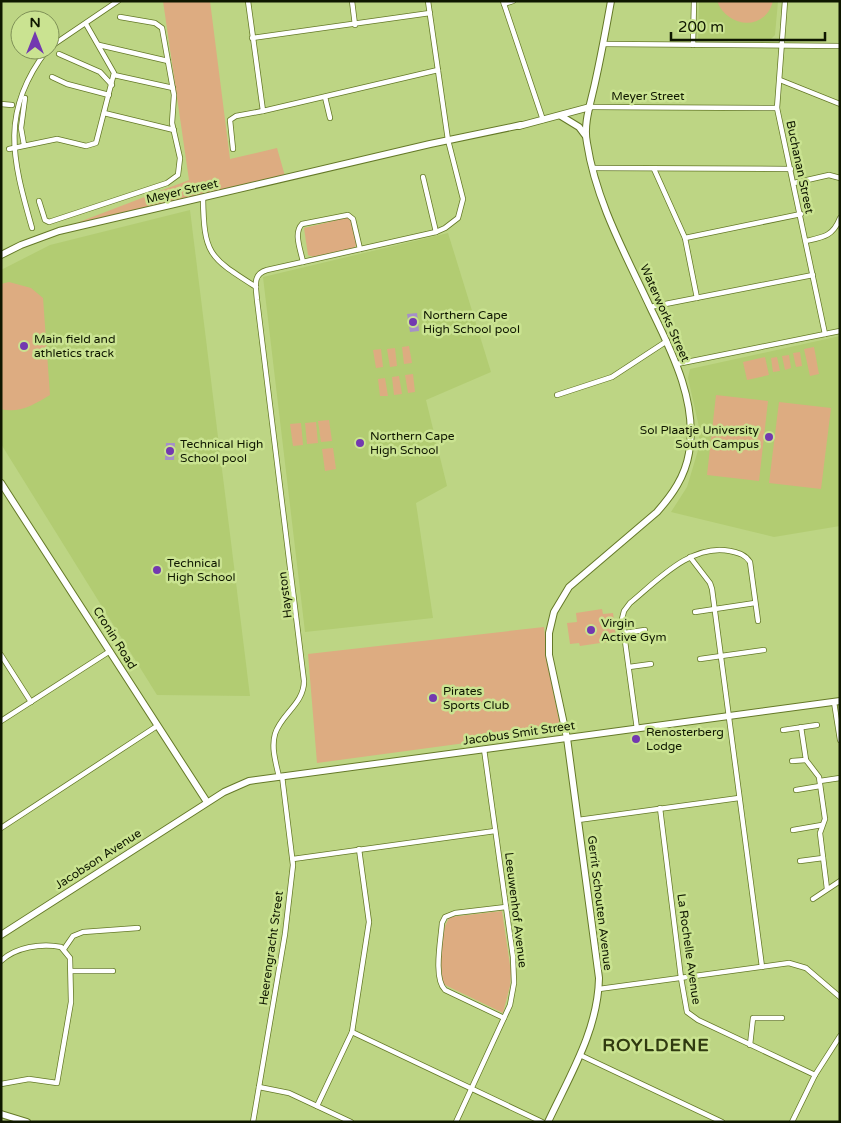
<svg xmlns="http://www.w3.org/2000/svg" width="841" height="1123" font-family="'Varela Round',sans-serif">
	<rect width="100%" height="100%" fill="#bdd584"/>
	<!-- built -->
	<g fill="#b2cc72">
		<path d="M699,1H778L775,35L769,41L698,40Z"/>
		<path d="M190,210L250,696L157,695L1,444V270L50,245Z"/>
		<path d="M448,233L491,372L426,400L447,486L416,503L433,618L305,632L263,277Z"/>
		<path d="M840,336V526L774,537L671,512L687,487L699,447V427L688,378L690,369Z"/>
	</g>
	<!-- green -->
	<g fill="#ddac81">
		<path d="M163,1H210L230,159L277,148L285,176L74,224L189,180Z"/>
		<path d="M717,1H773C765,32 727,28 717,1Z"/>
		<path d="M350,217L352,218L359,241L354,248L313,257L308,255L304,228Z"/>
		<path d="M9,282L31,288L43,298L50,395C35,404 19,414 1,409V284Z"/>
		<path d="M409,346L412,363L404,364L402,347Z"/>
		<path d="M814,347L819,374L810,376L804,349Z"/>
		<path d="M395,348L397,366L390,367L387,349Z"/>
		<path d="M381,349L383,367L376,368L373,350Z"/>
		<path d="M800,352L802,366L796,367L793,353Z"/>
		<path d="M789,355L791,368L785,370L782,356Z"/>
		<path d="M765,357L769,375L747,380L743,362Z"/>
		<path d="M777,357L780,371L773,372L771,358Z"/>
		<path d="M413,374L415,392L408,393L405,375Z"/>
		<path d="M399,376L402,394L394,395L392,377Z"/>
		<path d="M385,378L388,396H380L378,379Z"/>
		<path d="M716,395L768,401L759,481L707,475Z"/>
		<path d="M779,402L831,408L821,489L769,483Z"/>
		<path d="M329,420L332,441L321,442L318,421Z"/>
		<path d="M316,422L318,443L307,444L305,423Z"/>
		<path d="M301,423L303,445L293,446L290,424Z"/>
		<path d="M333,448L336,469L325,471L322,449Z"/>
		<path d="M602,609L603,614L613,613L616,638L607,639V642L580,646L579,643L570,644L567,623L577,622L576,613Z"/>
		<path d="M544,627L548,666L561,730L317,763L308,654Z"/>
		<path d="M502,911L511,972L510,986L503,1013L443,984C440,965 438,933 450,917Z"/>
	</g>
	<!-- water -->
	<g fill="#a690c9">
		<path d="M417,313L419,331L410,332L407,314Z"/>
		<path d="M166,443H175L174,460H165Z"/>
	</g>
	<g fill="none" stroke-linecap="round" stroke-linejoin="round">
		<!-- street casing -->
		<g stroke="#657928" stroke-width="6">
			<g id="street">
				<path d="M248,1L263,111L438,70"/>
				<path d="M352,1L355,25"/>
				<path d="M503,1L543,120"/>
				<path d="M785,1L777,108L825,334"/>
				<path d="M504,4L513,1"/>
				<path d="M252,38L430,13"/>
				<path d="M603,44L840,46"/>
				<path d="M99,45L168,61"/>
				<path d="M693,45L694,1"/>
				<path d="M50,47L118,1"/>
				<path d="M59,54L100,72L112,85"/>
				<path d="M114,75L173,88"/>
				<path d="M52,77L67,84L109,95"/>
				<path d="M780,80L840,104"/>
				<path d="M325,97L330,118"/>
				<path d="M1,104L12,105"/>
				<path d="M590,107L777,108"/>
				<path d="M104,113L174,130"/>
				<path d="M24,145L21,128L25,98"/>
				<path d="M9,149L57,139L86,146L96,143L114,73L86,24"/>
				<path d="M233,149L230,120L236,116L263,111"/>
				<path d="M592,168L791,169"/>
				<path d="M654,169L685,238L697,298"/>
				<path d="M423,177L436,232"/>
				<path d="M794,183L829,175L840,178"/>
				<path d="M203,198C204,255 209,257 256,287"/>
				<path d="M39,201L45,220L49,222L167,183L178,175L180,158L172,123L174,95L162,28L155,23L120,17"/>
				<path d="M32,228C12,158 0,111 47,50"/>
				<path d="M685,238L801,214"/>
				<path d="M806,241C824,237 833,236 840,218"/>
				<path d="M303,262C301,251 293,233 302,224L348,215L353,219L360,249"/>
				<path d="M650,307L813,275"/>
				<path d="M677,364L840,331"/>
				<path d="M557,395L612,377L667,341"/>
				<path d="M690,557L710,583L712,589L762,967"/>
				<path d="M695,612L755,603"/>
				<path d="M624,633L645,630"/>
				<path d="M1,655L31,702"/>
				<path d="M700,659L764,650"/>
				<path d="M629,667L651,664"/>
				<path d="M834,702L840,740"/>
				<path d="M1,721L110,651"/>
				<path d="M801,727L806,760L819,777L825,819L820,833L827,889"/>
				<path d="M637,729L622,619L624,611L630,603C657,581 691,543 730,551C738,553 745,554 750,562L758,621"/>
				<path d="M783,730L817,725"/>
				<path d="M792,761L806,760"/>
				<path d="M279,777C276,763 271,748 275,734C281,714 304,704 304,681L257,300C256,287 252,274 267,270L436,232L445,228L458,218L463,199L448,140L428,1"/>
				<path d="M820,781L840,778"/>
				<path d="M796,790L820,786"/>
				<path d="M660,808L681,978L687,1012L698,1020L815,1075"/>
				<path d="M578,820L739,798"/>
				<path d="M1,828L157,726"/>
				<path d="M793,830L822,825"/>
				<path d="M293,859L495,831"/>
				<path d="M800,861L823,858"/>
				<path d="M813,899L840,881"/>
				<path d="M64,949L73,936L83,932L138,928"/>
				<path d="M1,961C15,947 42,943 61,947L70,958L71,1002L57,1083L29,1079L1,1084"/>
				<path d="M71,971H113"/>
				<path d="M599,989L789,963L806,968L840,997"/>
				<path d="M504,1018L445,990C433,978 441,939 442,923L445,917L455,913L506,907"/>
				<path d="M352,1032L542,1122"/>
				<path d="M750,1045L753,1018H782"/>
				<path d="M580,1055L722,1122"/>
				<path d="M259,1087L289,1093L351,1122"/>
				<path d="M317,1106L352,1032L369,922L359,849"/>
				<path d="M253,1122L285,934L293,865L282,776"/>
				<path d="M456,1122L510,1005L514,983L513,957L484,749"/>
				<path d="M792,1122L815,1075L840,1036"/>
			</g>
		</g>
		<!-- secondary casing -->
		<g stroke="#657928" stroke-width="8">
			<g id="secondary">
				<path d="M561,116L579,127L585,135"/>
				<path d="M519,126L590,107"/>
				<path d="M1,255L21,245L59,231L430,144L521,125"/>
				<path d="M1,483L207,802"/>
				<path d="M1,935L224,792L249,781L840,701"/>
				<path d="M1,1114L27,1122"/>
				<path d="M548,1122C570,1075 598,1030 599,978L567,738L549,655V633L554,612L569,587L657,512C672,495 685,477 689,453C698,403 672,352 651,309C626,255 596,202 587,143C583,124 591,102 595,83C601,56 606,29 611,1"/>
			</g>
		</g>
		<!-- street -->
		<use href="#street" stroke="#fff" stroke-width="4.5"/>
		<!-- secondary -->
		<use href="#secondary" stroke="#fff" stroke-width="6"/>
	</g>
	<!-- markers -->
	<g fill="#7339b0" stroke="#cae391" stroke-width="2">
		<circle cx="413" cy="322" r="5"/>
		<circle cx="24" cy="346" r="5"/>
		<circle cx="769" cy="437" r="5"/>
		<circle cx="360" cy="443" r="5"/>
		<circle cx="170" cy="451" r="5"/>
		<circle cx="157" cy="570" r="5"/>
		<circle cx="591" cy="630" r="5"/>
		<circle cx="433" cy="698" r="5"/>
		<circle cx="636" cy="739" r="5"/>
	</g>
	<g text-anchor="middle" stroke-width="5" stroke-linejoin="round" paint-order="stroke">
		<!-- street labels -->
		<g font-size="12" fill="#0f1700" stroke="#cae391">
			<text x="648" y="100">Meyer Street</text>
			<text transform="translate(800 167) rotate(78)" y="4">Buchanan Street</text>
			<text transform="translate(182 191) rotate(-13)" y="4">Meyer Street</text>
			<text transform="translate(665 313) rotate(66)" y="4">Waterworks Street</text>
			<text transform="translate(285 595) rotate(-97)" y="4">Hayston</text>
			<text transform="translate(115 638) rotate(58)" y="4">Cronin Road</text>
			<text transform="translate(519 733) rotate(-8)" y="4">Jacobus Smit Street</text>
			<text transform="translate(98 859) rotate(-33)" y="4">Jacobson Avenue</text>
			<text transform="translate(600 903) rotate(83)" y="4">Gerrit Schouten Avenue</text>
			<text transform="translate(516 910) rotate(83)" y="4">Leeuwenhof Avenue</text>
			<text transform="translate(271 948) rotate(-82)" y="4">Heerengracht Street</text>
			<text transform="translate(689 949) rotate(82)" y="4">La Rochelle Avenue</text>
		</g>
		<!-- poi labels -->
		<g font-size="12" fill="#0f1700" stroke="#cae391" text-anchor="start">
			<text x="423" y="319">Northern Cape<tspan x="423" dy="14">High School pool</tspan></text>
			<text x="34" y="343">Main field and<tspan x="34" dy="14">athletics track</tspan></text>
			<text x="759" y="434" text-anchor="end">Sol Plaatje University<tspan x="759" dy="14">South Campus</tspan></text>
			<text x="370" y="440">Northern Cape<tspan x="370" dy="14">High School</tspan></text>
			<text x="180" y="448">Technical High<tspan x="180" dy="14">School pool</tspan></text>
			<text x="167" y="567">Technical<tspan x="167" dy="14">High School</tspan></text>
			<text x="601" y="627">Virgin<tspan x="601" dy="14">Active Gym</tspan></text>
			<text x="443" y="695">Pirates<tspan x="443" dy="14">Sports Club</tspan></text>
			<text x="646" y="736">Renosterberg<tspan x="646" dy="14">Lodge</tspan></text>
		</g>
		<!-- district labels -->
		<g font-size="18" font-weight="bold" letter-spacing="1" fill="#303a10" stroke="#cae391">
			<text x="656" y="1051">ROYLDENE</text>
		</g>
	</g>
	<!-- border -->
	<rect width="841" height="1123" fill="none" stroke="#0f1700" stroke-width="5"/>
	<!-- north arrow -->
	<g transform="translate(35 35)"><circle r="24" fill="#cae391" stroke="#7f9157"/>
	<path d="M0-4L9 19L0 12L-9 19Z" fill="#7339b0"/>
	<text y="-8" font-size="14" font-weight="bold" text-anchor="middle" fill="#0f1700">N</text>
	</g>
	<!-- scale -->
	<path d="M671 32v8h154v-8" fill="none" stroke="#0f1700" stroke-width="2.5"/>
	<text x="678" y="32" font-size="15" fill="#0f1700" stroke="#cae391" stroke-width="4" paint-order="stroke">200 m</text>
</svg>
